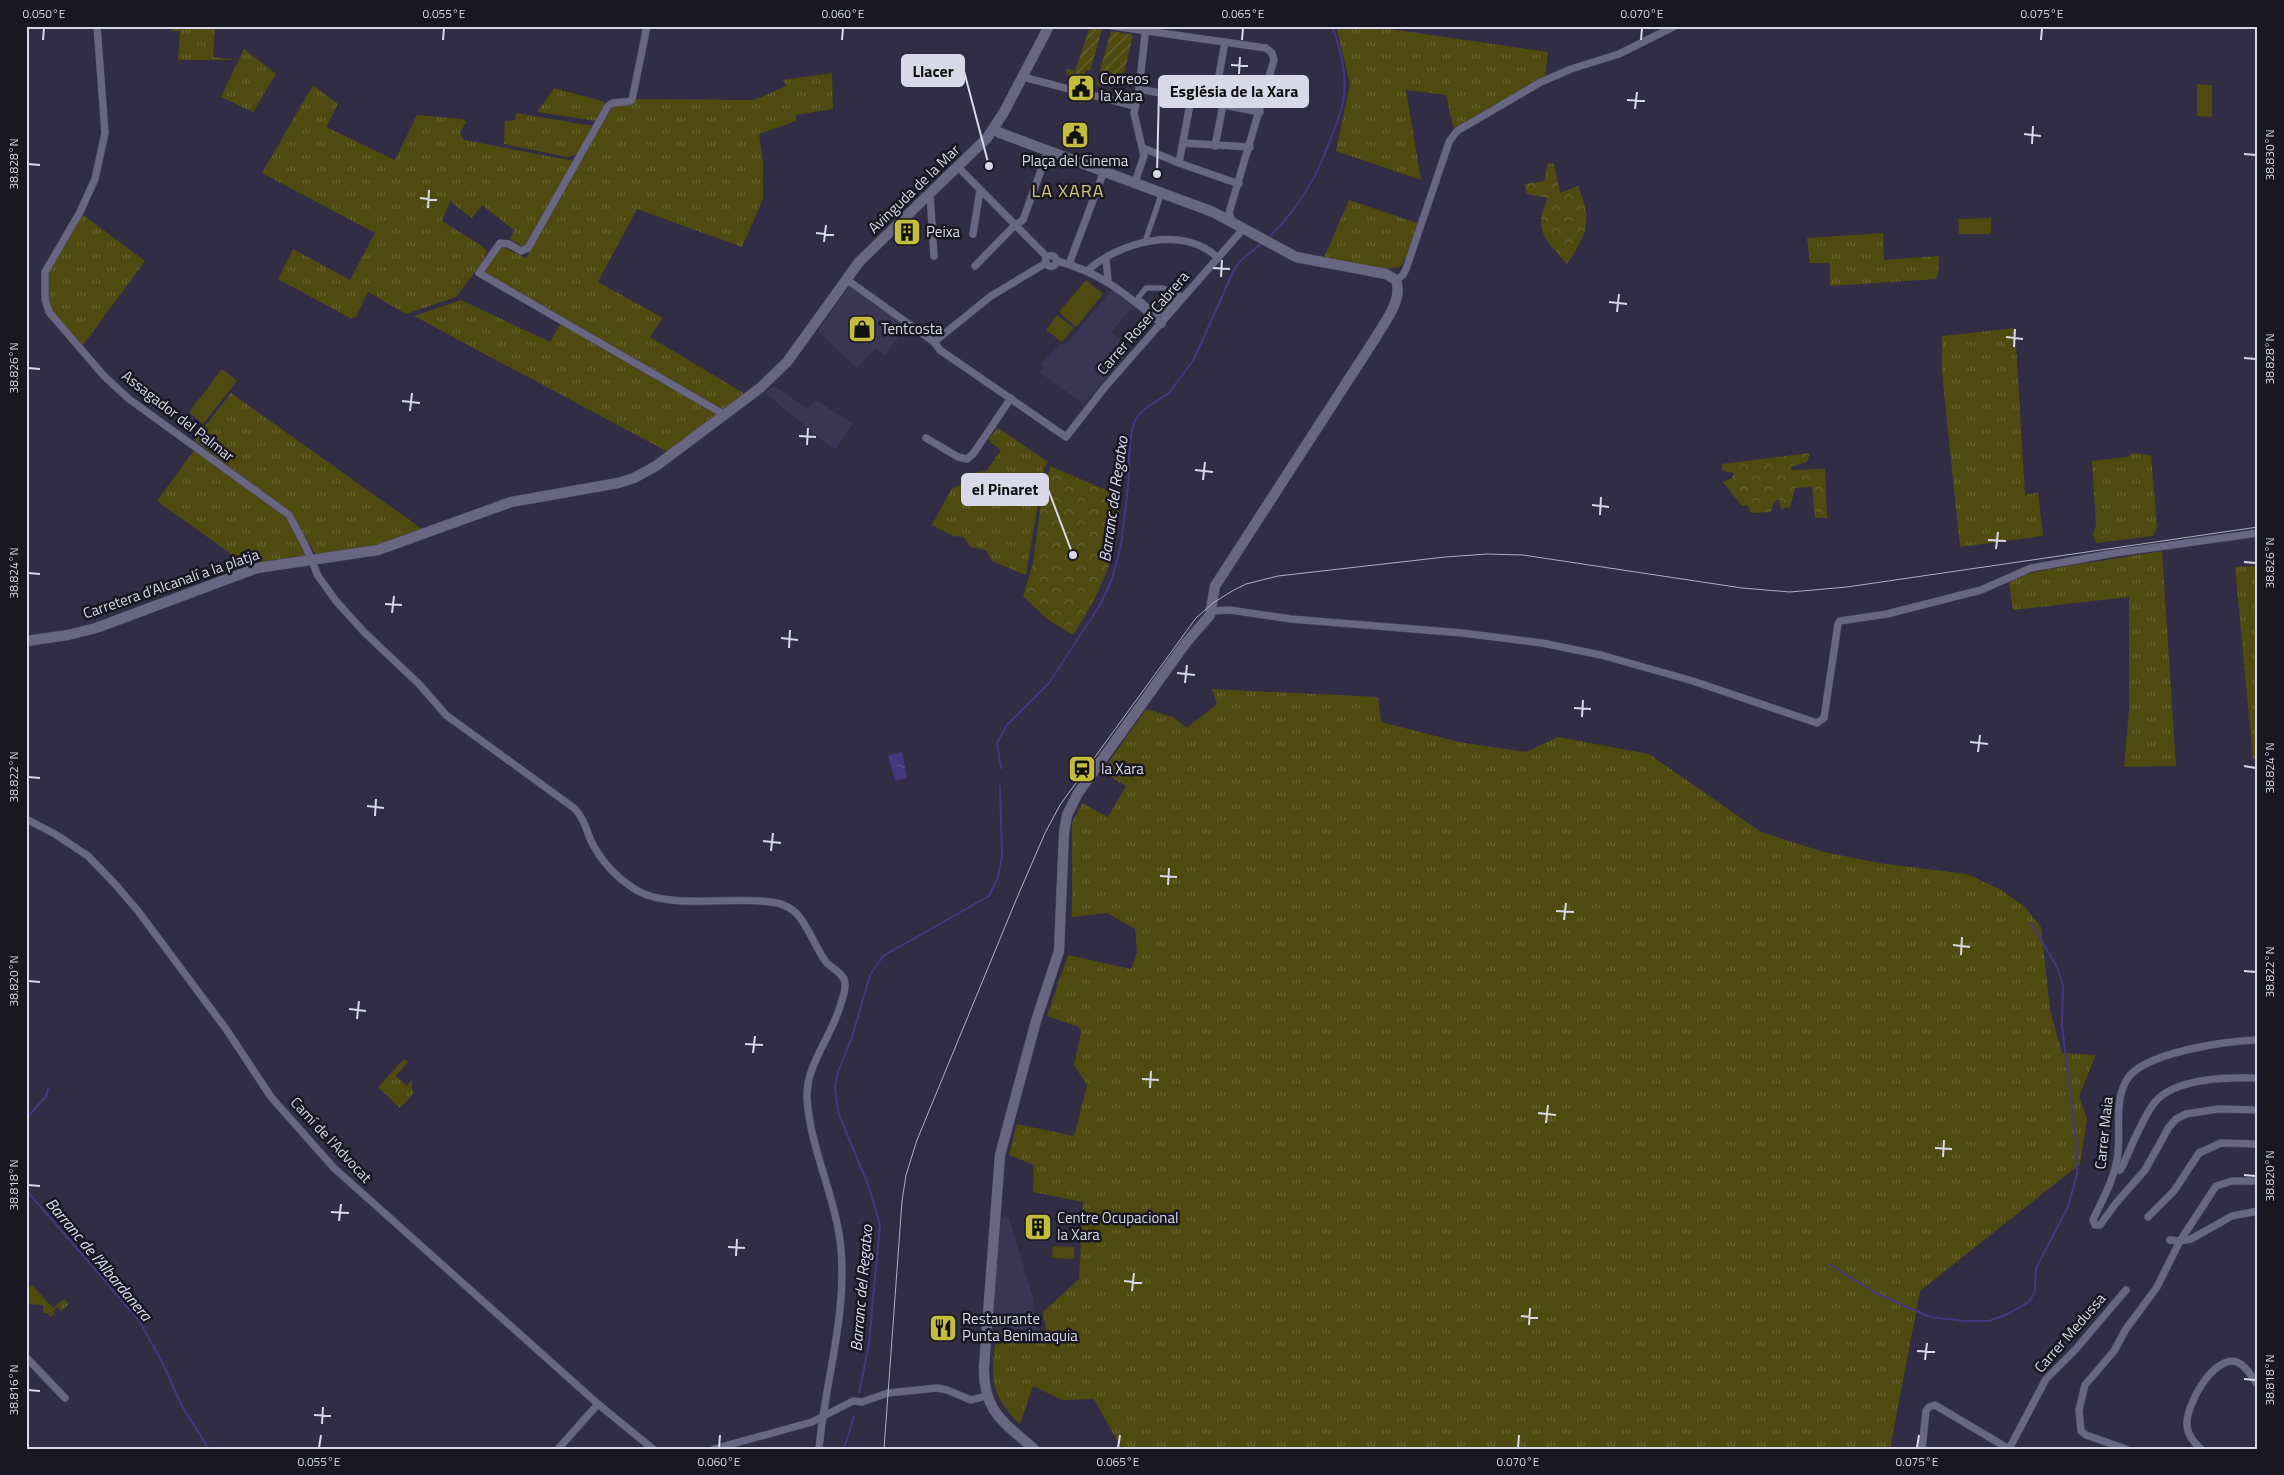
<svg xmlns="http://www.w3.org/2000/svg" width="2284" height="1475" font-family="'Titillium Web',sans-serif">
	<defs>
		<pattern id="grass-tufts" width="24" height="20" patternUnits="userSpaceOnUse" patternTransform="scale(1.25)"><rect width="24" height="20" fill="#4f4b10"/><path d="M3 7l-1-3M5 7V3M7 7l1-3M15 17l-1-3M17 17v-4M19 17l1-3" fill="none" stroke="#686433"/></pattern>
		<pattern id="forest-crowns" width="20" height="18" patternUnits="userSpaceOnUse" patternTransform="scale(1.25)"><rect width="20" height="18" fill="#4f4b10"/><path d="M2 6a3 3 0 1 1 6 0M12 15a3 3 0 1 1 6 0" fill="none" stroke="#686433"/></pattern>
		<pattern id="garden-furrows" width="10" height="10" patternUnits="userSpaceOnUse" patternTransform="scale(1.25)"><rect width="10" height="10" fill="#4f4b10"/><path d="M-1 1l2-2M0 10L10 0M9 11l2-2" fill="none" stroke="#686433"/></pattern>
		<pattern id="water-ripples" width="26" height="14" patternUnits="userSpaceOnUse" patternTransform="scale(1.25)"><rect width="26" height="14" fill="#463781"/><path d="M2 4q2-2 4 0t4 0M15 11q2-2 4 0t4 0" fill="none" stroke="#605393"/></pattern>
	</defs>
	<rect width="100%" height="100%" fill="#302d45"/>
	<!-- built -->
	<g fill="#3a3654">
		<path d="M849,286L905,326L886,355L875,348L857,368L818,331Z"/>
		<path d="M1113,288L1133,306L1111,332L1131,349L1084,404L1039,372L1044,367L1041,364L1062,343L1066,345Z"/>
		<path d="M775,386L808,409L816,400L853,424L835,450L765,393Z"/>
		<path d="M1008,1215L1032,1295L1038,1331L992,1326L1001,1218Z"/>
	</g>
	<!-- grass -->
	<g fill="url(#grass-tufts)">
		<path d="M172,26H215L213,57L238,60H178L180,31H172Z"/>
		<path d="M1336,26H1369L1548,52L1545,77L1454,130L1446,95L1406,90L1421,180L1336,151L1350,84Z"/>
		<path d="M244,49L276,74L253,112L221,97Z"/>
		<path d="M832,73L833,109L796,115V121L759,134L763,162V199L742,247L637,209L598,282L663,318L650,337L745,394L668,452L414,316L461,300L550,342L563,319L483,272L501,246L526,258L607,111L613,106L634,103L636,99L754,100L786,86L783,80Z"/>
		<path d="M313,85L338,104L326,127L395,160L417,115L463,119L466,122L460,133L464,140L574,161L526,246L523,247L510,239L514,230L482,205L472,218L452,203L451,199L442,221L482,246L487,252L480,265L456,297L406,314L368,292L356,317L350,318L278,279L293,249L350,280L375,233L262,173Z"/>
		<path d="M554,88L605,102L596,121L537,112Z"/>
		<path d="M516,113L593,126L578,154L567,157L504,144L505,121L515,120Z"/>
		<path d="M1349,200L1417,223L1407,255L1400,267L1386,269L1323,260Z"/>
		<path d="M82,214L145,261L83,345C74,334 55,319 49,307C36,275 66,241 82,214Z"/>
		<path d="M1883,233L1884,260L1939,256L1938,275L1936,279L1830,286V263H1810L1807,238Z"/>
		<path d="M2015,328L2025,495L2038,492L2043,536L1960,547L1942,372V336Z"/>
		<path d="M231,393L422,529L374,547L316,555L292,514L194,440Z"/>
		<path d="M998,428L1048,462L1044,468L1026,575L992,561L986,550L970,547L964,537L953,536L932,525L952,488L965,484L977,472L986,471L1001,450L990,442L989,438Z"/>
		<path d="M194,450L288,517L306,553L303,557L248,566L157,501Z"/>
		<path d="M2132,453L2151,455L2157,527L2153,536L2096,543L2093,534L2096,525L2092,461L2128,457Z"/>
		<path d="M2162,551L2176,766L2124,767L2129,710V597L2013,610L2009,583L2020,576L2050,569Z"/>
		<path d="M2258,566V759H2253L2235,567Z"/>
		<path d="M1212,689L1378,697L1381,722L1459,742L1526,752L1558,737L1649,754L1761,832L1824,852L1879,863L1967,874L2001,890L2024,906L2041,927L2050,1010L2062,1053L2096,1055L2079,1096L2087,1119L2080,1164L1920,1291L1890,1449H1122L1094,1399L1062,1400L1033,1386L1020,1424C987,1392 991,1375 997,1332L1047,1335L1043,1312L1079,1279L1083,1202L1033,1192L1034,1165L1009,1155L1017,1124L1074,1136L1087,1085L1074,1065L1081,1033L1079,1027L1047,1016L1068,955L1131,969L1137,953L1135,929L1107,913L1072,917V823L1082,803L1108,817L1126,786L1102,772L1146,709L1173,717L1187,728L1217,704Z"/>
		<path d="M404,1059L408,1062L396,1076L407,1086L412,1080V1089L414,1093L400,1108L378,1087Z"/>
		<path d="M32,1285L53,1308L64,1299L69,1304L61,1311L57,1307L53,1312L55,1314L50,1317L48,1313H43V1305L26,1304V1290Z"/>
	</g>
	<!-- forest -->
	<g fill="url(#forest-crowns)">
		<path d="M1548,163L1554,164L1560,193L1578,186C1593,222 1587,234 1567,264C1546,239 1532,232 1548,198L1527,194L1524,184L1544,181Z"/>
		<path d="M1810,453L1807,462L1790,467L1792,470L1825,469L1827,518H1815L1812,487L1795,488L1790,507L1781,509L1779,499L1773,504L1771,512L1751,513L1747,505L1742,506L1723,482L1732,478L1734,473L1723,471L1722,464Z"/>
		<path d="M1050,466L1120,496C1115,559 1107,582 1073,635L1047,619L1023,596L1033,563L1040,510Z"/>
	</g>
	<!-- garden -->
	<g fill="url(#garden-furrows)">
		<path d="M1090,27L1102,29L1090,71L1086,70L1081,81L1076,80L1078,74L1075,73L1074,76L1066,74L1067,69L1075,71Z"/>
		<path d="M1111,31L1133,35L1121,86L1106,82L1104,87L1096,85Z"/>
	</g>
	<!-- pitch -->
	<g fill="#4f4b10">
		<path d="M2197,84L2212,85V117L2197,116Z"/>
		<path d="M1991,218V234H1959L1958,219Z"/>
		<path d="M1086,280L1103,294L1076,327L1059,312Z"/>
		<path d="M1057,315L1074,328L1062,342L1046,330Z"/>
		<path d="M222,369L237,381L203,424L189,412Z"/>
		<path d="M1053,1246L1074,1247V1259L1052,1258Z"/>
	</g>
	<!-- water -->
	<path fill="url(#water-ripples)" d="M902,752L907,778L895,781L888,755Z"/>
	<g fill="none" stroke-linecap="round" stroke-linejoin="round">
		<!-- stream -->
		<g stroke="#463781" stroke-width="2">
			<path d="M1269,237C1308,200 1324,160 1341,110C1349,83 1342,52 1332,26"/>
			<path d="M1001,768L997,743L1007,725L1049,683L1100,605L1112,579L1121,545L1129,478V452L1132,429L1136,419L1143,410L1169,393L1194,359L1233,272L1239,262L1261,244"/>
			<path d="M26,1119L46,1096L48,1089"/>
			<path d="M26,1190L139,1320L162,1362L182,1406L209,1449"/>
			<path d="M1829,1264L1876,1293L1930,1317L1965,1321H1989L2008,1314L2029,1302L2035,1291L2036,1268L2068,1207L2077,1174L2076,1141L2062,1025L2063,985L2057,967L2031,923"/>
			<path d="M859,1393L869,1344L880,1225L869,1187L838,1112L835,1087L838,1072L852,1037L870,975L883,956L989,896L998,877L1002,856L1000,786"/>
			<path d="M844,1449L854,1416"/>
		</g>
		<!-- pedestrian casing -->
		<g stroke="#4a485c" stroke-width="6">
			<g id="pedestrian">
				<path d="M1146,239L1162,192"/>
				<path d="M1146,288H1163L1180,295L1163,314L1157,315L1138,298Z"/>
			</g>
		</g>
		<!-- minor casing -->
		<g stroke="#4a485c" stroke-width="8">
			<g id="minor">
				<path d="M97,26L105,133L95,179L80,212L45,272V299L49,312L104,376L129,399L289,515L306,547L318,576L336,601L364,632L419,684L446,715L574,808C584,818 586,829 591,841C601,861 615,876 633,888C663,909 723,898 760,901C775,902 784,903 795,912C806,921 816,949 826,962C832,969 844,973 845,983C846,989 843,997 841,1003C833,1035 806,1064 807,1097C809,1146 837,1200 841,1249C847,1317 825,1381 819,1449"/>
				<path d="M647,26L632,100C624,105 615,99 608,106L528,248L521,251L509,244L500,243L479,273L725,415"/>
				<path d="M1112,26L1266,48L1272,53L1274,60L1229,213L1232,221"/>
				<path d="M1023,77L1134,106"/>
				<path d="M1139,89L1260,112"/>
				<path d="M1214,103L1225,42"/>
				<path d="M1183,143L1250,147"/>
				<path d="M1215,146L1223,105"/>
				<path d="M1143,148L1179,163L1239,184"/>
				<path d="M1179,163L1191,99"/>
				<path d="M958,167L1047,257"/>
				<path d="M1135,182L1144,156L1134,113L1139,89L1146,26"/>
				<path d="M930,194L934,256"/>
				<path d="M973,234L980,190"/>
				<circle cx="1051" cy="261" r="5.5"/>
				<path d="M1106,258L1108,281"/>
				<path d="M1057,261C1101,272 1128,296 1162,324"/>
				<path d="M1069,264L1104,171"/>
				<path d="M975,266L1015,225L1023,220L1048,151"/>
				<path d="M1087,271C1119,242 1183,224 1218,258"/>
				<path d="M846,279L934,342L940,350L1066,437L1105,387L1244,228"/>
				<path d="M1396,280L1403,275L1406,269L1445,154L1449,142L1457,131L1541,82L1571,69L1619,54L1675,26"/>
				<path d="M934,342L991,296L1046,263"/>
				<path d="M926,438L958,457L967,459L973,454L1011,398"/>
				<path d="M1212,611L1230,610L1291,619L1462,633L1542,643L1601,655L1693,681L1817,723L1824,718L1838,624L1840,621L1887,614L1981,590L2031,568L2115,553L2258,533"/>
				<path d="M26,819L55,834L88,856L115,884L138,911L226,1029L271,1097L334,1168L598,1404L653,1449"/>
				<path d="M2258,1040C2228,1041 2141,1052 2126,1081C2113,1105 2122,1134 2117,1160C2113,1182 2102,1200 2093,1220L2095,1225H2100L2116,1203L2145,1170L2169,1127L2176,1119L2186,1114L2218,1109L2258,1110"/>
				<path d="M2115,1169L2120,1170L2122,1167C2131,1148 2142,1118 2155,1102C2175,1078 2229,1077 2258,1078"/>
				<path d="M2148,1217L2174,1191L2199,1153L2221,1143L2258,1144"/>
				<path d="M2170,1240L2180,1241L2216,1186L2232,1181H2258"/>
				<path d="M26,1357L65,1398"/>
				<path d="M558,1449L598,1404"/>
				<path d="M714,1449L812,1422L853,1401L862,1402L888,1393L937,1388L947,1390L971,1400L986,1396"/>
				<path d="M1922,1449L1926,1411L1929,1407L1935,1405L2009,1449"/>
				<path d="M2009,1449L2046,1379L2075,1350L2126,1290"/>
				<path d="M2126,1449L2086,1435L2081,1431L2079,1410L2085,1385L2114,1351L2126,1329L2157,1287L2180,1241L2191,1239L2232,1216L2258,1211"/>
				<path d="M2201,1449C2194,1443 2188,1435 2187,1426C2185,1406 2213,1355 2237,1362C2246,1365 2253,1379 2258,1385"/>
			</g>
		</g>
		<!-- secondary casing -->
		<g stroke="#4a485c" stroke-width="11">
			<g id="secondary">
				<path d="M994,129L1000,133L1213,212L1296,257L1386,274L1396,280C1403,300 1386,320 1376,337L1215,586L1210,615L1185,644L1078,793L1067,815L1064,833L1059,951L1036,1021L1000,1155L984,1367C983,1412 1004,1422 1034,1449"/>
				<path d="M26,641L68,635L96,628L257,568L378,550L511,502L618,483L634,478L656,466L760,388L787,362L859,262L987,138L1004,112L1049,26"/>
			</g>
		</g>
		<!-- pedestrian -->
		<use href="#pedestrian" stroke="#696682" stroke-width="5"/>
		<!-- minor -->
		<use href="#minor" stroke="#696682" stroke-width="7"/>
		<!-- secondary -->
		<use href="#secondary" stroke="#696682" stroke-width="10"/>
		<!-- tram -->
		<path stroke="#b1afc1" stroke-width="1" d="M884,1449L902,1201L906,1175L917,1140L1016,900L1045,833L1060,805L1196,618L1213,603L1232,591L1246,584L1278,576L1445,557L1487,554L1523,555L1742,588L1790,592L1847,587L2258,527"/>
	</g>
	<!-- ticks -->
	<path fill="none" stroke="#d9d8e8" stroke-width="2" d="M43,40L44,28M443,40L444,28M842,40L843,28M1242,40L1243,28M1641,40L1642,28M2041,40L2042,28M1231,65L1248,66M1239,74L1240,57M1627,100L1645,101M1635,109L1637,92M2024,134L2041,136M2032,144L2033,126M2244,154L2256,155M28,164L40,165M420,198L437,200M428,208L429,190M816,233L834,235M824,242L826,225M1213,268L1230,269M1221,277L1222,260M1609,302L1627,304M1617,312L1619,294M2006,337L2023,339M2014,347L2015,329M2244,358L2256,359M28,368L40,369M402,401L420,403M410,411L412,393M799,436L816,437M807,445L808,428M1195,470L1213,472M1203,480L1205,462M1592,505L1609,507M1600,515L1601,497M1988,540L2006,541M1996,549L1998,532M2244,562L2256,563M28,573L40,574M385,604L402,605M392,613L394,596M781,638L798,640M789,648L790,630M1177,673L1195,675M1185,683L1187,665M1574,708L1591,709M1582,717L1583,700M1970,742L1988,744M1978,752L1980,735M2244,766L2256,768M28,777L40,778M367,806L384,808M375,816L376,799M763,841L781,843M771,851L773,833M1160,876L1177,877M1168,885L1169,868M1556,911L1574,912M1564,920L1566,903M1953,945L1970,947M1961,955L1962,937M2244,971L2256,972M28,981L40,982M349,1009L366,1011M357,1019L359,1001M745,1044L763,1045M753,1053L755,1036M1142,1079L1159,1080M1150,1088L1151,1071M1538,1113L1556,1115M1546,1123L1548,1105M1935,1148L1952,1149M1943,1157L1944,1140M2244,1175L2256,1176M28,1185L40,1186M331,1212L349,1213M339,1221L341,1204M728,1247L745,1248M736,1256L737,1239M1124,1281L1142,1283M1132,1291L1134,1273M1521,1316L1538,1318M1529,1325L1530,1308M1917,1351L1935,1352M1925,1360L1927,1343M2244,1379L2256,1380M28,1390L40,1391M314,1415L331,1416M322,1424L323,1407M319,1448L321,1435M719,1448L720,1435M1118,1448L1120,1435M1518,1448L1519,1435M1917,1448L1919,1435"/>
	<!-- icons -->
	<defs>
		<g id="civic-square" transform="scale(1.4375)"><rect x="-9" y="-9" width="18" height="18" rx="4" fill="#c4bc3d" stroke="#181722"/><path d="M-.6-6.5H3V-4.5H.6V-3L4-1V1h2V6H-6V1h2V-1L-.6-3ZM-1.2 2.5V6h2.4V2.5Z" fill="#111"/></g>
		<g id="building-square" transform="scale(1.4375)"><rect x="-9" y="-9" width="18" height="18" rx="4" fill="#c4bc3d" stroke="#181722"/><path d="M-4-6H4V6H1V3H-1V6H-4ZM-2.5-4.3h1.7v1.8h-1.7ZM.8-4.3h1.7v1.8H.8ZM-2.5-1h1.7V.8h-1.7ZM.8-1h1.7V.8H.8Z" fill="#111"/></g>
		<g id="shop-square" transform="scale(1.4375)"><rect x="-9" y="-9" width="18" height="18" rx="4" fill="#c4bc3d" stroke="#181722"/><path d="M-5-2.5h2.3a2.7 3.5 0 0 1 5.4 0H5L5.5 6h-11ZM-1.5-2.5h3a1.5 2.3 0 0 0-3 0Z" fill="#111"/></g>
		<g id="station-square" transform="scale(1.4375)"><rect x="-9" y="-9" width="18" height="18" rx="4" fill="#c4bc3d" stroke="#181722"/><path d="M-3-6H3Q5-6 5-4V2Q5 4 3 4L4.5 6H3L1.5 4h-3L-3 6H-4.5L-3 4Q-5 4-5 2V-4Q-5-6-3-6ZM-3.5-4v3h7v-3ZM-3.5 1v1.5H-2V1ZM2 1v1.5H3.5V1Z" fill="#111"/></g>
		<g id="restaurant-square" transform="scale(1.4375)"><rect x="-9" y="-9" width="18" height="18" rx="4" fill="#c4bc3d" stroke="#181722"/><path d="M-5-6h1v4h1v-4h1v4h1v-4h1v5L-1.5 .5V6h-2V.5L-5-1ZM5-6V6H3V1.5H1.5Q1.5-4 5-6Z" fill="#111"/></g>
	</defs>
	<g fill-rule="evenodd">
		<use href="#civic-square" x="1081" y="88"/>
		<use href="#civic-square" x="1075" y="135"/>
		<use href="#building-square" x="907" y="232"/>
		<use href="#shop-square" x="862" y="329"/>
		<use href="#station-square" x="1082" y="769"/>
		<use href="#building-square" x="1038" y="1227"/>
		<use href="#restaurant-square" x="943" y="1328"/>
	</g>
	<g text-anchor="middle" stroke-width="5" stroke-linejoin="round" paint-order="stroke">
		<!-- poi labels -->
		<g font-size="15" fill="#d9d8e8" stroke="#181722" text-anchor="start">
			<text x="1100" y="84">Correos<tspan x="1100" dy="17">la Xara</tspan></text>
			<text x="1075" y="166" text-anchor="middle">Plaça del Cinema</text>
			<text x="926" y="237">Peixa</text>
			<text x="881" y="334">Tentcosta</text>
			<text x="1101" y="774">la Xara</text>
			<text x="1057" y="1223">Centre Ocupacional<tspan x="1057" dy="17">la Xara</tspan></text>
			<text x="962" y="1324">Restaurante<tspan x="962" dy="17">Punta Benimaquia</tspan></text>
		</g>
		<!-- street labels -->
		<g font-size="15" fill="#d9d8e8" stroke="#181722">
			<text transform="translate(914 189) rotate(-44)" y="5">Avinguda de la Mar</text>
			<text transform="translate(1143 323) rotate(-49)" y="5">Carrer Roser Cabrera</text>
			<text transform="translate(178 416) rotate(38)" y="5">Assagador del Palmar</text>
			<text transform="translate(171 584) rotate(-19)" y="5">Carretera d’Alcanalí a la platja</text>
			<text transform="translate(2104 1133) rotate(-84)" y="5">Carrer Maia</text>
			<text transform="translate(331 1140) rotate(47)" y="5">Camí de l'Advocat</text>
			<text transform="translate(2070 1333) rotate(-49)" y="5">Carrer Medussa</text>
		</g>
		<!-- water labels -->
		<g font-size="16" font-style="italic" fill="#dfddf4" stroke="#181722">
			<text transform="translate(1113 499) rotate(-82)" y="6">Barranc del Regatxo</text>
			<text transform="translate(99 1259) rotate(50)" y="6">Barranc de l'Albardanera</text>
			<text transform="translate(861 1288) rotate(-85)" y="6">Barranc del Regatxo</text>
		</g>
		<!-- quarter labels -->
		<g font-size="18" letter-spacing="1" fill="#cdc87a" stroke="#181722">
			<text x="1068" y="197">LA XARA</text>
		</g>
	</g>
	<!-- callouts -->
	<path fill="none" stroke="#d9d8e8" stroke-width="2" d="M989 166L964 71M1157 174L1159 91M1073 555L1048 489"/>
	<g fill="#d9d8e8" stroke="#181722" stroke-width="2">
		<circle cx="989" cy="166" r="5"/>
		<circle cx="1157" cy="174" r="5"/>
		<circle cx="1073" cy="555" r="5"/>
	</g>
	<g fill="#d9d8e8" stroke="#d9d8e8" stroke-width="2">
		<rect x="902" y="55" width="62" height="31" rx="5"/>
		<rect x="1159" y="76" width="149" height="31" rx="5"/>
		<rect x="962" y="474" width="86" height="31" rx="5"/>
	</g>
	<g font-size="16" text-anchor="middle" font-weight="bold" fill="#111">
		<text x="933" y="77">Llacer</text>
		<text x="1234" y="97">Església de la Xara</text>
		<text x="1005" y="495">el Pinaret</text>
	</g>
	<!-- border -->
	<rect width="2284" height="1475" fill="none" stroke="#181722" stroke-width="55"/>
	<rect x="28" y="28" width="2228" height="1420" fill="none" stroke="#d9d8e8" stroke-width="2"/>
	<g font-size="12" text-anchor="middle" fill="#d9d8e8">
		<text x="44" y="18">0.050°E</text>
		<text x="444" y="18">0.055°E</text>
		<text x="843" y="18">0.060°E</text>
		<text x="1243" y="18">0.065°E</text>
		<text x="1642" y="18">0.070°E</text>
		<text x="2042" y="18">0.075°E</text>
		<text transform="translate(2270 155) rotate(-90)" y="4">38.830°N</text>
		<text transform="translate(14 164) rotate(-90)" y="4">38.828°N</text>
		<text transform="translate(2270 359) rotate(-90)" y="4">38.828°N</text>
		<text transform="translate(14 368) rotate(-90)" y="4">38.826°N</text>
		<text transform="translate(2270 563) rotate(-90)" y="4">38.826°N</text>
		<text transform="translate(14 573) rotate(-90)" y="4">38.824°N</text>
		<text transform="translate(2270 768) rotate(-90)" y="4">38.824°N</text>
		<text transform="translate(14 777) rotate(-90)" y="4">38.822°N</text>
		<text transform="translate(2270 972) rotate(-90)" y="4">38.822°N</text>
		<text transform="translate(14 981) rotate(-90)" y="4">38.820°N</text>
		<text transform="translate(2270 1176) rotate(-90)" y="4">38.820°N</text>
		<text transform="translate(14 1185) rotate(-90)" y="4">38.818°N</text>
		<text transform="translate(2270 1380) rotate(-90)" y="4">38.818°N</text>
		<text transform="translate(14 1390) rotate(-90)" y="4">38.816°N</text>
		<text x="319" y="1466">0.055°E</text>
		<text x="719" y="1466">0.060°E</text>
		<text x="1118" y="1466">0.065°E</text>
		<text x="1518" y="1466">0.070°E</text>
		<text x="1917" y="1466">0.075°E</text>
	</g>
</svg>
